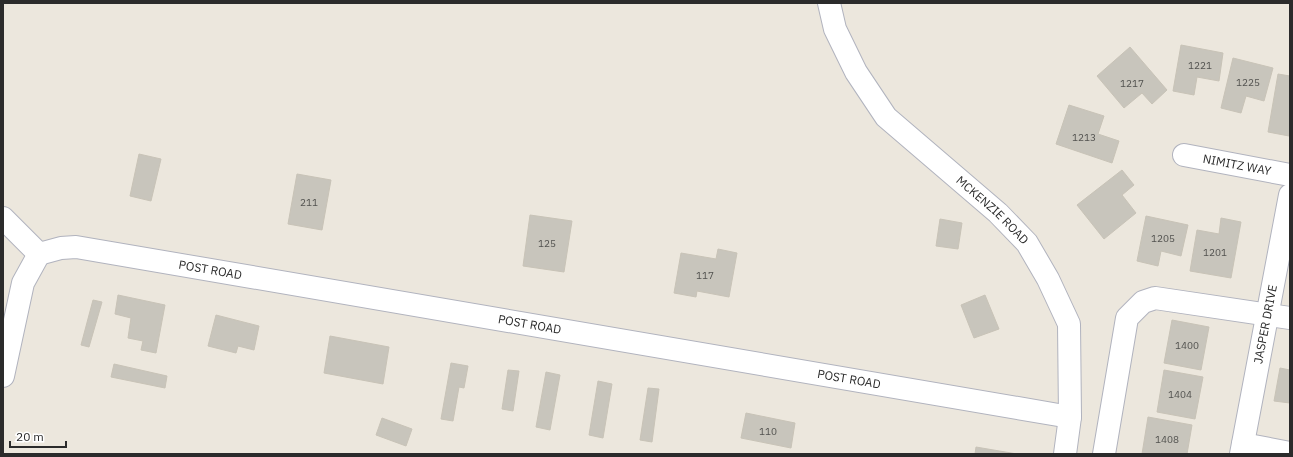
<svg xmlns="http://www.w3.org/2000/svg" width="1293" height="457" font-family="'IBM Plex Sans',sans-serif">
	<rect width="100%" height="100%" fill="#ece7dd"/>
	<!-- building -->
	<g fill="#c8c5bc" stroke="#c8c3b7">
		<path d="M1181,45L1223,53L1219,81L1197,77L1194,95L1173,91Z"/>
		<path d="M1130,47L1167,90L1152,104L1142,93L1124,108L1097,76Z"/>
		<path d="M1233,58L1273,68L1264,101L1246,96L1241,113L1221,108Z"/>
		<path d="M1278,74L1290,76V129L1289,136L1268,132Z"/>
		<path d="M1069,105L1104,116L1098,134L1119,141L1112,163L1056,144Z"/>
		<path d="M139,154L161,159L151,201L130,196Z"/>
		<path d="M1122,170L1134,185L1122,195L1136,213L1104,239L1077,205Z"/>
		<path d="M297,174L331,180L322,230L288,224Z"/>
		<path d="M530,215L572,221L564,272L523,266Z"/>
		<path d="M1146,216L1188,225L1181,256L1161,251L1158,266L1137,261Z"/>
		<path d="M1221,218L1241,222L1231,278L1190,271L1197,230L1219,234Z"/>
		<path d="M940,219L962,223L958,249L936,246Z"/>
		<path d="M718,249L737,253L729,297L697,291L696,297L674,293L681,253L716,259Z"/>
		<path d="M118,295L165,305L156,353L141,350L143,341L128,338L131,318L115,314Z"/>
		<path d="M985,295L999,329L974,338L961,305Z"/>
		<path d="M93,300L102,302L89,347L81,345Z"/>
		<path d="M216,315L259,326L254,350L238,346L236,353L208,346Z"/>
		<path d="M1172,320L1209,327L1201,370L1164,363Z"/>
		<path d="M330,336L389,347L383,384L324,373Z"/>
		<path d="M451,363L468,366L464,388L459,387L453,421L441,419Z"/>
		<path d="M114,364L167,376L165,388L111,377Z"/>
		<path d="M1280,368L1290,370V403L1274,401Z"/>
		<path d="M508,370L519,371L513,411L502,409Z"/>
		<path d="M1164,370L1203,377L1195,419L1157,412Z"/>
		<path d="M546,372L560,375L550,430L536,427Z"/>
		<path d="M598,381L612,384L603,438L589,435Z"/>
		<path d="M648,388L659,389L652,442L640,440Z"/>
		<path d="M746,413L795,423L791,448L741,438Z"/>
		<path d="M1148,417L1192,425L1187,454H1142Z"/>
		<path d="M382,418L412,429L406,446L376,435Z"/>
		<path d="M976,447L1017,454H975Z"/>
	</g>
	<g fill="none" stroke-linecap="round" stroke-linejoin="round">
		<!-- minor casing -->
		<g stroke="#b1b3be" stroke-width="24">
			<g id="minor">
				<path id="s1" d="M829,3L835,29L856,72L886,117L998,213L1027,243L1048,279L1069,324L1070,417L1065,454"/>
				<path id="s2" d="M1184,155L1290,175"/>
				<path id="s3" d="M3,218L39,254L61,248L76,247L1070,417"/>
				<path d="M3,376L23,283L39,254"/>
				<path d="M1243,444L1290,453"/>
				<path d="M1104,454L1127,318L1143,302L1155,298L1290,318"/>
				<path id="s4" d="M1241,454L1290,195"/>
			</g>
		</g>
		<!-- minor -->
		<use href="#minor" stroke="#fff" stroke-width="22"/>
	</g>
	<g text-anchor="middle" stroke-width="3" stroke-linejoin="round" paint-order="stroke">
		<!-- number labels -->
		<g font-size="10" fill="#52524f">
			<text x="1200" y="69">1221</text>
			<text x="1248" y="86">1225</text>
			<text x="1132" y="87">1217</text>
			<text x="1084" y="141">1213</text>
			<text x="309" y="206">211</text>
			<text x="1163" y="242">1205</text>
			<text x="547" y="247">125</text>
			<text x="1215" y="256">1201</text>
			<text x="705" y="279">117</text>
			<text x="1187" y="349">1400</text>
			<text x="1180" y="398">1404</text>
			<text x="768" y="435">110</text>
			<text x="1167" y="443">1408</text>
		</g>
		<!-- street labels -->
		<g font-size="12" fill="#2b2b2b" stroke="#fff">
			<text dy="4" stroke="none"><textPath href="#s2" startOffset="54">NIMITZ WAY</textPath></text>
			<text dy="4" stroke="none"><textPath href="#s1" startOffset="270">MCKENZIE ROAD</textPath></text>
			<text dy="4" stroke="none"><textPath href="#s3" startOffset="225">POST ROAD</textPath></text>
			<text dy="4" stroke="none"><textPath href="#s4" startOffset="132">JASPER DRIVE</textPath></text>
			<text dy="4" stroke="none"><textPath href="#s3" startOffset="549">POST ROAD</textPath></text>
			<text dy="4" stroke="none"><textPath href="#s3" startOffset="873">POST ROAD</textPath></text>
		</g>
	</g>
	<!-- border -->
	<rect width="1293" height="457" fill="none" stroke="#2b2b2b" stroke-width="8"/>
	<!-- scale -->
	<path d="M10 441v6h56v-6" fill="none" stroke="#2b2b2b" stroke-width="2"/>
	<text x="16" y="441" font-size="12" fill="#2b2b2b" stroke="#ffffff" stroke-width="3" paint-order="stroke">20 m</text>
</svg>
